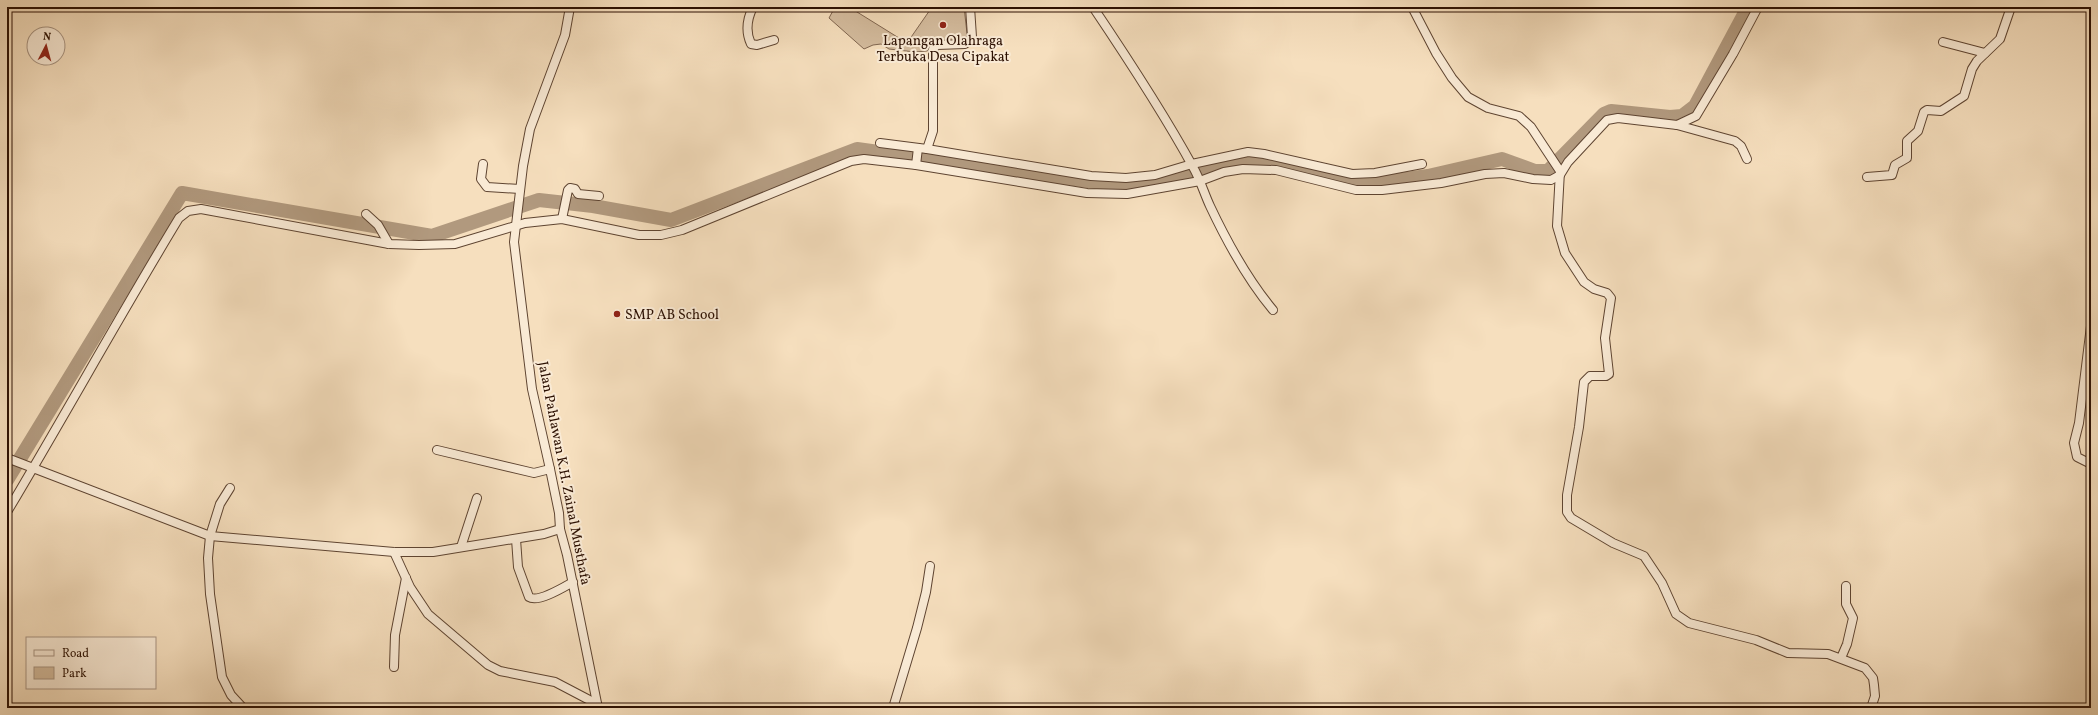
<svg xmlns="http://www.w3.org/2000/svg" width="2098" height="715" font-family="Vollkorn,serif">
	<rect width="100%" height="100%" fill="#f6dfbe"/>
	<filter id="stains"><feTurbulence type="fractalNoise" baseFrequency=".005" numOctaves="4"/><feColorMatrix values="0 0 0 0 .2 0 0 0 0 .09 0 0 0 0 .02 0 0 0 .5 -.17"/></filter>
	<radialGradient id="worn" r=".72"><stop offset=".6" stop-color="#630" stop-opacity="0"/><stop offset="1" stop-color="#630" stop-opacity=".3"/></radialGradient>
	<!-- park -->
	<path fill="#d4bc9e" stroke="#806650" d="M835,7H849L907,43L932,7H964L968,42L937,46L927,51L915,52L889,49L881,44L873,45L864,49L829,18Z"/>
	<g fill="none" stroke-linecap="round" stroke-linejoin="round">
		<!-- river -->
		<path stroke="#b1997e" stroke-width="14" d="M7,480L182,193L432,236L539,200L593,206L671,220L857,149L1131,187L1234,161L1251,158L1268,160L1353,183L1369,184L1428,176L1502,159L1535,171H1548L1604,114L1611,111L1670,117L1682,116L1695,106L1748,7"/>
		<!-- minor casing -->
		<g stroke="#5e4431" stroke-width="10">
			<g id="minor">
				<path d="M570,7L565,35L530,129L523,166L514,242L532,389L550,469L559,513L560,529L567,555L598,708"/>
				<path d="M753,7C747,19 745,31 751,44L757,45L774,40"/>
				<path d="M1093,7C1128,59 1163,112 1193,167C1200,179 1204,193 1210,206C1227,242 1247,279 1273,310"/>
				<path d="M1412,7L1436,53L1452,78L1468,97L1488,108L1519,116L1531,127L1560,171L1557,226L1565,253L1584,282L1594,289L1607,293L1611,298L1605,338L1609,374L1606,376H1590L1584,382L1579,427L1567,495V512L1571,518L1613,543L1644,556L1662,583L1676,614L1689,623L1756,640L1788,653L1828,654L1865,668L1873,678L1874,685L1875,696L1871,708"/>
				<path d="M1943,42L1985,53"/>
				<path d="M1677,125L1735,141L1741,146L1747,159"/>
				<path d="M880,143L927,149L1091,176L1126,178L1155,175L1192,164L1248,152L1264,154L1352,174L1375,173L1422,164"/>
				<path d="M927,149L933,131V49L937,45L965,44L972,37L970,7"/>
				<path d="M483,164L481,179L487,187L520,189"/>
				<path d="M916,165L918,148"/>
				<path d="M1867,177L1892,175L1895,165L1907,158V141L1918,131L1924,112L1927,110L1941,111L1964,96L1972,69L1977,61L2000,39L2011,7"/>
				<path d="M366,214L378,225L389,244"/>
				<path d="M562,219L568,190L570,188L575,189L578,194L599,196"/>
				<path d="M2091,326L2079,423L2074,443L2077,457L2091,464"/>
				<path d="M437,450L534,473L550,469"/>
				<path d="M7,458L210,536L394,552H433L544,534L560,529"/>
				<path d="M230,488L220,504L210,536L208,558L210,594L222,677L231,695L243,708"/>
				<path d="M7,512C65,415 120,315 179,218L188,211L201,209L389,244L419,245L455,244L525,223L562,219L639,235H661L682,230L851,161L864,159L916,165L1087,193L1127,194L1200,181L1224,172L1243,169L1276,170L1356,190H1382L1441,183L1485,174L1504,173L1533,179L1551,180L1560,175L1568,162L1607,120L1618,118L1677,125L1696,116L1733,54L1758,7"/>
				<path d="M516,539L518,567L529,597C538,603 564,587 573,582"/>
				<path d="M461,547L477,498"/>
				<path d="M394,552L410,587L428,614L488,665L500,671L555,682L597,704"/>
				<path d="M1841,658L1847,644L1853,618L1846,604V586"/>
				<path d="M394,667L395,635L406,578"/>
				<path d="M893,708L917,628L926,592L930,566"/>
			</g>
		</g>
		<!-- minor -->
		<use href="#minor" stroke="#f9ead5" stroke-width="8"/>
	</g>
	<!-- markers -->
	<g fill="#8f2418" stroke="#f9ead5" stroke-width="1.5">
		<circle cx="943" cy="25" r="4"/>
		<circle cx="617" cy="314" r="4"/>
	</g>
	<g text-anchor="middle" stroke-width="4" stroke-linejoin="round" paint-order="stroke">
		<!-- poi labels -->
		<g font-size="14" fill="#2c1002" stroke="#f9ead5">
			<text x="943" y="45">Lapangan Olahraga<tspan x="943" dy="16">Terbuka Desa Cipakat</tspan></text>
			<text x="625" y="319" text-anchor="start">SMP AB School</text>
		</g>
		<!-- street labels -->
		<g font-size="14" fill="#2c1002" stroke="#f9ead5">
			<text transform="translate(565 473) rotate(79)" y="5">Jalan Pahlawan K.H. Zainal Musthafa</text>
		</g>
	</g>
	<!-- margin -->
	<rect width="2098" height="715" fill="none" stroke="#f6dfbe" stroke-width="24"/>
	<rect x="8" y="8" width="2082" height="699" fill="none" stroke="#2c1002" stroke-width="2"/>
	<rect x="12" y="12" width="2074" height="691" fill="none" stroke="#2c1002"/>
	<!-- legend -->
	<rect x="26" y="637" width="130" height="52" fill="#f9ead5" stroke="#a79381"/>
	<rect x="34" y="650" width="20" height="6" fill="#f9ead5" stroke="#a79381"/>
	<text x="62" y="657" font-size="12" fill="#2c1002">Road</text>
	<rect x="34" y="667" width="20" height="12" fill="#d4bc9e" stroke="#a79381"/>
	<text x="62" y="677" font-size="12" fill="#2c1002">Park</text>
	<!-- north arrow -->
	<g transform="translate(46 46) rotate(6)"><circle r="19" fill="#f9ead5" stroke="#a79381"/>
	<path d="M0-3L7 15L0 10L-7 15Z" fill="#8f2418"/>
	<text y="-6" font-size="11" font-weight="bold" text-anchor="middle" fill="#2c1002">N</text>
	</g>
	<rect width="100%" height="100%" filter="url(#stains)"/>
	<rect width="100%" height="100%" fill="url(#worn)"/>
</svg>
